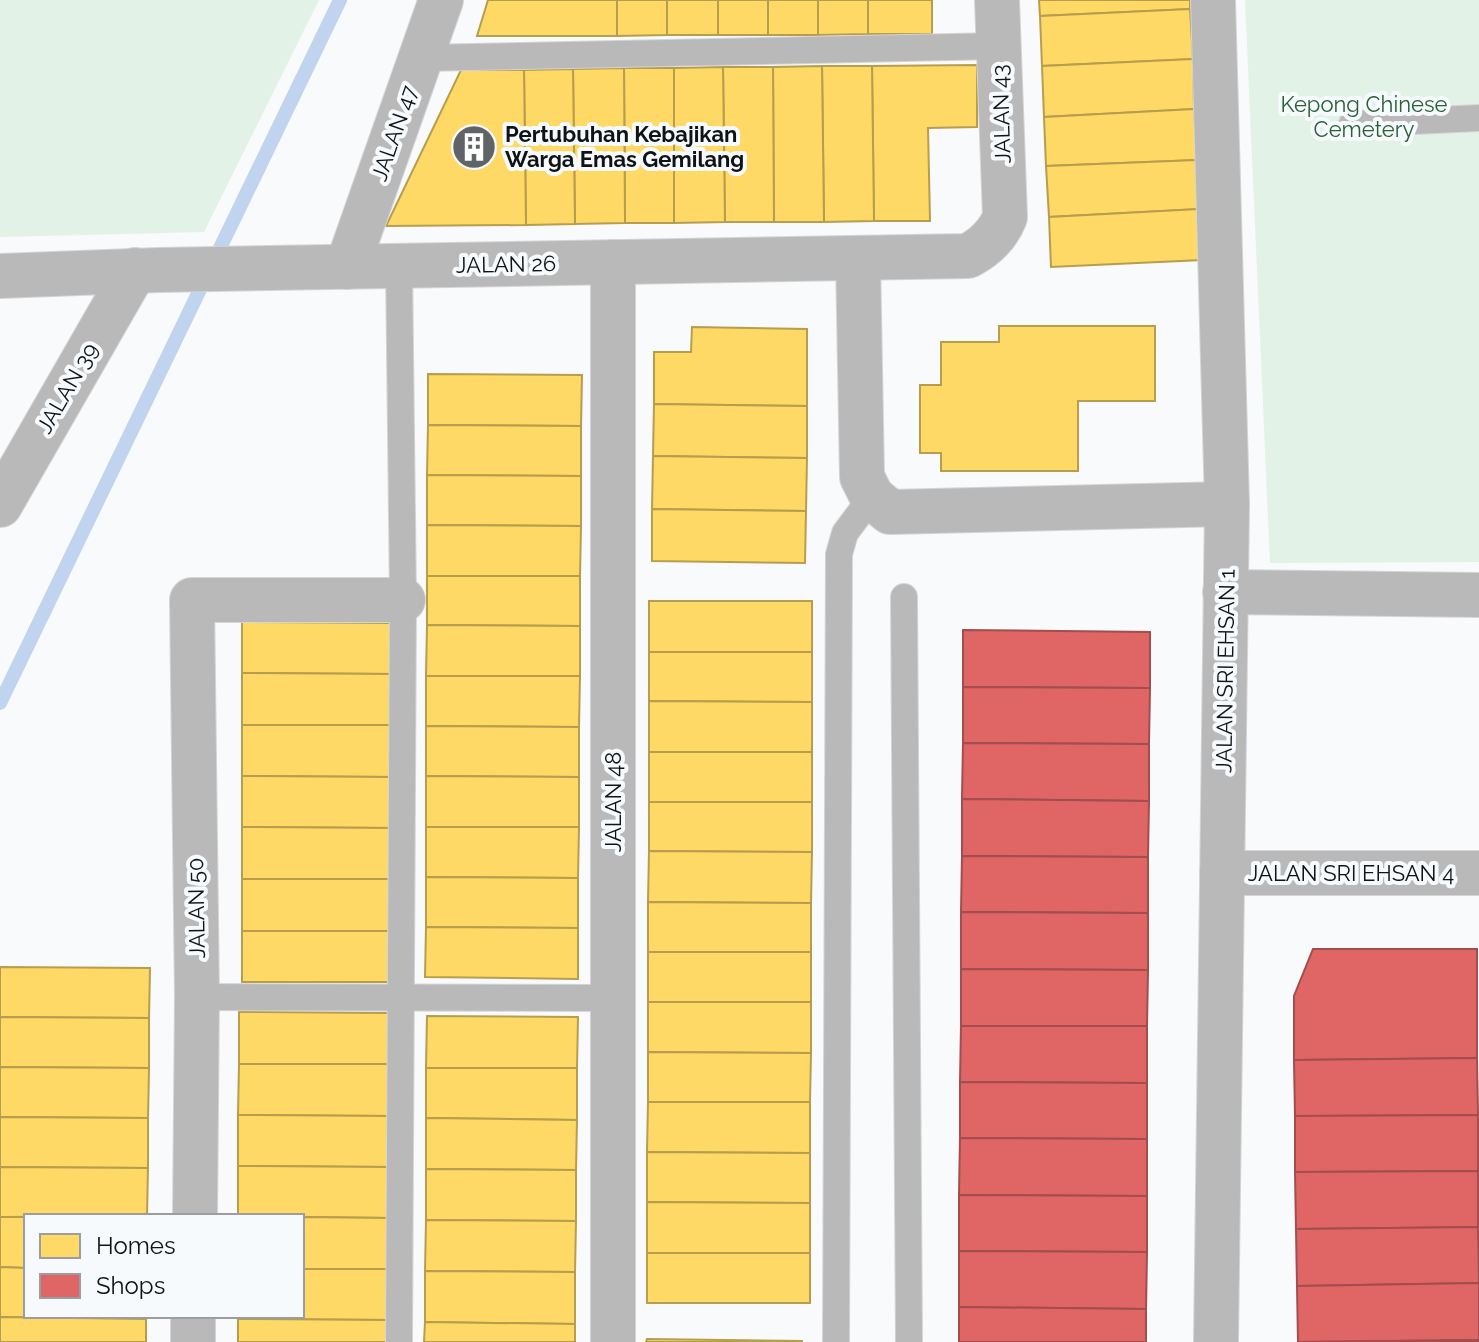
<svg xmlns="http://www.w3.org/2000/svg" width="1479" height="1342" font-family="Raleway,sans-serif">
	<rect width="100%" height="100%" fill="#f8fafc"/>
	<!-- green -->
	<g fill="#e3f2e7">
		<path d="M0,0H319L204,232L0,237Z"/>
		<path d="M1245,0H1479V562L1270,563Z"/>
	</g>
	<!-- homes -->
	<g fill="#ffd966" stroke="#b79e4e" stroke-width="2">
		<path d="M488,0H617V36H477Z"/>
		<path d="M617,0H667V35L617,36Z"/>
		<rect x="667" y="0" width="51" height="35"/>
		<rect x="718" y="0" width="50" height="35"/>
		<rect x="768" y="0" width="50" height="35"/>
		<path d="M818,0H868V34L818,35Z"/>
		<rect x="868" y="0" width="64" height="34"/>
		<path d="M1039,0H1190V9L1040,16Z"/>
		<path d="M1190,9L1193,59L1042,66L1040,16Z"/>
		<path d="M1193,59L1194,109L1044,117L1042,66Z"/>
		<path d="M977,65V127L928,128L930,221H874L872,66Z"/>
		<path d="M822,66H872L874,221L824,222Z"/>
		<path d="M822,66L824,222H774L773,67Z"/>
		<path d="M723,67H773L774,222H725Z"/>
		<path d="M723,67L725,222L674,223V68Z"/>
		<path d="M624,68H674V223H625Z"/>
		<path d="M624,68L625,223L575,224L573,69Z"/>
		<path d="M573,69L575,224L526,225L524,70Z"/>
		<path d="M461,70H524L526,225L386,226Z"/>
		<path d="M1194,109L1197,160L1046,166L1044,117Z"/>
		<path d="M1197,160L1199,209L1049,217L1046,166Z"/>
		<path d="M1199,209L1202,260L1051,267L1049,217Z"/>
		<path d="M999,326H1155V401H1078V471H941V453H920V385H941V342H999Z"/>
		<path d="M692,327L807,329V406L654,404V352H691Z"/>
		<path d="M428,374L582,375L581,426L428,425Z"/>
		<path d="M654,404L807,406V458L653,456Z"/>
		<path d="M428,425L581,426V476L427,475Z"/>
		<path d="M653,456L807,458L806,511L652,509Z"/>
		<path d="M427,475L581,476V526L427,525Z"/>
		<path d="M652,509L806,511L805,563L652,561Z"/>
		<path d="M427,525L581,526L580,576H427Z"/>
		<path d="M427,576H580V626L427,625Z"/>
		<rect x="649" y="601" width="163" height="51"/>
		<path d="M242,622L393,623V674L242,673Z"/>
		<path d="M427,625L580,626V676H426Z"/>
		<path d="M649,652H812V702L649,701Z"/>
		<path d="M242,673L393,674V725H242Z"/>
		<path d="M426,676H580L579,727L426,726Z"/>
		<path d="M649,701L812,702V752H649Z"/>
		<path d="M242,725H393V777L242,776Z"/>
		<path d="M426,726L579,727V777L426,776Z"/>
		<rect x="649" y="752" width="163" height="50"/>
		<path d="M242,776L393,777V828L242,827Z"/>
		<path d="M426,776L579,777V827H426Z"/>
		<path d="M649,802H812V852L649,851Z"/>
		<path d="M242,827L393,828L392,879H242Z"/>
		<path d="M426,827H579L578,878L426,877Z"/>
		<path d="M649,851L812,852L811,903L648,902Z"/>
		<path d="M426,877L578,878V928L426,927Z"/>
		<rect x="242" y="879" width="150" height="52"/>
		<path d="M648,902L811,903V952H648Z"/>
		<path d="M426,927L578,928V979L425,977Z"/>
		<rect x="242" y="931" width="150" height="51"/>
		<rect x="648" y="952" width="163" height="50"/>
		<path d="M0,967L150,968L149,1018L0,1017Z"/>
		<path d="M648,1002H811V1053L648,1052Z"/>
		<path d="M239,1012L389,1013V1064H239Z"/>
		<path d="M427,1016L578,1017L577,1068H426Z"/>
		<path d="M0,1017L149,1018V1068L0,1067Z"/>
		<path d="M648,1052L811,1053L810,1102H648Z"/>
		<path d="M239,1064H389V1116L238,1115Z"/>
		<path d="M0,1067L149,1068L148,1118L0,1117Z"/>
		<path d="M426,1068H577V1120L426,1118Z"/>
		<path d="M648,1102H810V1153L647,1152Z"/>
		<path d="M238,1115L389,1116V1167L238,1166Z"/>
		<path d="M0,1117L148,1118V1168L0,1167Z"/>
		<path d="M426,1118L577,1120L576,1170L426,1169Z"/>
		<path d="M647,1152L810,1153V1203L647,1202Z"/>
		<path d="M238,1166L389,1167V1218L238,1216Z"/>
		<path d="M0,1167L148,1168L147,1216L0,1217Z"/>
		<path d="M426,1169L576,1170V1221L426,1220Z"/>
		<path d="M647,1202L810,1203V1253H647Z"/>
		<path d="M0,1217H26V1268L0,1267Z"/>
		<path d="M302,1217L389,1218V1269H302Z"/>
		<path d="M426,1220L576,1221L575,1272L425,1271Z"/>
		<rect x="647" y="1253" width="163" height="50"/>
		<path d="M0,1267L26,1268V1316H146V1319L0,1317Z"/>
		<path d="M302,1269H389L388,1320L238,1319V1316H302Z"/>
		<path d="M425,1271L575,1272V1324L425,1322Z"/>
		<path d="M0,1317L146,1319V1342H0Z"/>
		<path d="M238,1319L388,1320V1342H238Z"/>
		<path d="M425,1322L575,1324V1342H424Z"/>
		<path d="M647,1339L802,1341V1342H646Z"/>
	</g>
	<!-- shops -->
	<g fill="#e06666" stroke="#a24d4e" stroke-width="2">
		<path d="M963,630L1150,632V688L963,687Z"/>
		<path d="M963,687L1150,688L1149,744L963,743Z"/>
		<path d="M963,743L1149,744V801L962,799Z"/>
		<path d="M962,799L1149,801L1148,857L962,856Z"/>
		<path d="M962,856L1148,857V913L961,912Z"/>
		<path d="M961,912L1148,913V970L961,969Z"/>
		<path d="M1313,949H1477V1058L1294,1060V996Z"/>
		<path d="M961,969L1148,970L1147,1026H961Z"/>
		<path d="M961,1026H1147V1083L960,1082Z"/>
		<path d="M1477,1058L1478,1115L1295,1116L1294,1060Z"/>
		<path d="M960,1082L1147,1083V1139L960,1138Z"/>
		<path d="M1478,1115V1171L1295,1172V1116Z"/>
		<path d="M960,1138L1147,1139V1196L959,1195Z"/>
		<path d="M1478,1171V1227L1296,1229L1295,1172Z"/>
		<path d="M959,1195L1147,1196V1252L959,1251Z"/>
		<path d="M1478,1227L1479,1283L1297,1286L1296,1229Z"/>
		<path d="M959,1251L1147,1252L1146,1309L959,1307Z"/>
		<path d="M1479,1283V1340L1298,1342L1297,1286Z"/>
		<path d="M959,1307L1146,1309V1342H959Z"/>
		<path d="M1479,1340V1342H1298Z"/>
	</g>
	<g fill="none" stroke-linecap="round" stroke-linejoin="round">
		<!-- stream -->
		<path stroke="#c0d4ef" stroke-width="14" d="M0,703L340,0"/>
		<!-- service casing -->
		<g stroke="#d4d5d6" stroke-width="28">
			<g id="service">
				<path d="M421,58L999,46"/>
				<path d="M1352,124L1479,118"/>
				<path d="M904,597L909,1342"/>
				<path d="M197,997L613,998"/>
				<path d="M399,1342L403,600L399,266"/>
				<path d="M836,1342L839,554L845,533L872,497"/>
			</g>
		</g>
		<!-- minor casing -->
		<g stroke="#d4d5d6" stroke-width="46">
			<g id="minor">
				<path d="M1213,0L1227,504L1216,1342"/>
				<path d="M858,258L862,477L872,497L890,512L1227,504"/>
				<path d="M613,262V1342"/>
				<path d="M347,267L441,0"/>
				<path d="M0,276L159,270L968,256C985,247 998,235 1005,217L997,0"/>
				<path d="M0,505L135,270"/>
				<path d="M1225,592L1479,595"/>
				<path d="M1222,873H1479"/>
				<path d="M195,1216L197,997L192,600H403"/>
				<path d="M193,1342V1316"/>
			</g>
		</g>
		<!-- service -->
		<use href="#service" stroke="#bab9ba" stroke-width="26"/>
		<!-- minor -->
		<use href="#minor" stroke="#bab9ba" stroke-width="44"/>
	</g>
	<!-- icons -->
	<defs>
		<g id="building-disc" transform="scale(2.3)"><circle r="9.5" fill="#616466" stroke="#f7fafd"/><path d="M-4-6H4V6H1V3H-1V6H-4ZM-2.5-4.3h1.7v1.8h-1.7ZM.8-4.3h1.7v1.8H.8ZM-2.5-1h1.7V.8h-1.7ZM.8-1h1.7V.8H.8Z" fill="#fff"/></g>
	</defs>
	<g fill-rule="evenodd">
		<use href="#building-disc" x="474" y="147"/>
	</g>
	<g text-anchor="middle" stroke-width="8" stroke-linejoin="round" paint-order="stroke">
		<!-- park labels -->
		<g font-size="22" fill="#286036" stroke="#f7fafd">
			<text x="1364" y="112">Kepong Chinese<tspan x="1364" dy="25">Cemetery</tspan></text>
		</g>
		<!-- street labels -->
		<g font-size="22" fill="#101316" stroke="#f7fafd">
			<text transform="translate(1001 114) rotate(-92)" y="8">JALAN 43</text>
			<text transform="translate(394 133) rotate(-71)" y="8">JALAN 47</text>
			<text transform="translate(506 264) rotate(-1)" y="8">JALAN 26</text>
			<text transform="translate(67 388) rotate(-60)" y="8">JALAN 39</text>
			<text transform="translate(1225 671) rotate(-89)" y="8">JALAN SRI EHSAN 1</text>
			<text transform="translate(613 802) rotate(-90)" y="8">JALAN 48</text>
			<text x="1351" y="881">JALAN SRI EHSAN 4</text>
			<text transform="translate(196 908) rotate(-91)" y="8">JALAN 50</text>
		</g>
		<!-- poi labels -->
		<g font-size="22" font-weight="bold" fill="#101316" stroke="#f7fafd" text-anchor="start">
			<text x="505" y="142">Pertubuhan Kebajikan<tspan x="505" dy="25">Warga Emas Gemilang</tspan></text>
		</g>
	</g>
	<!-- legend -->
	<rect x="24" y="1214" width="280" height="104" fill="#f7fafd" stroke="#9b9ea1" stroke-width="2"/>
	<rect x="40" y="1234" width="40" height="24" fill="#ffd966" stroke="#9b9ea1" stroke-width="2"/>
	<text x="96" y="1254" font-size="24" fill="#101316">Homes</text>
	<rect x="40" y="1274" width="40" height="24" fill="#e06666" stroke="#9b9ea1" stroke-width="2"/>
	<text x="96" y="1294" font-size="24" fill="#101316">Shops</text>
</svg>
